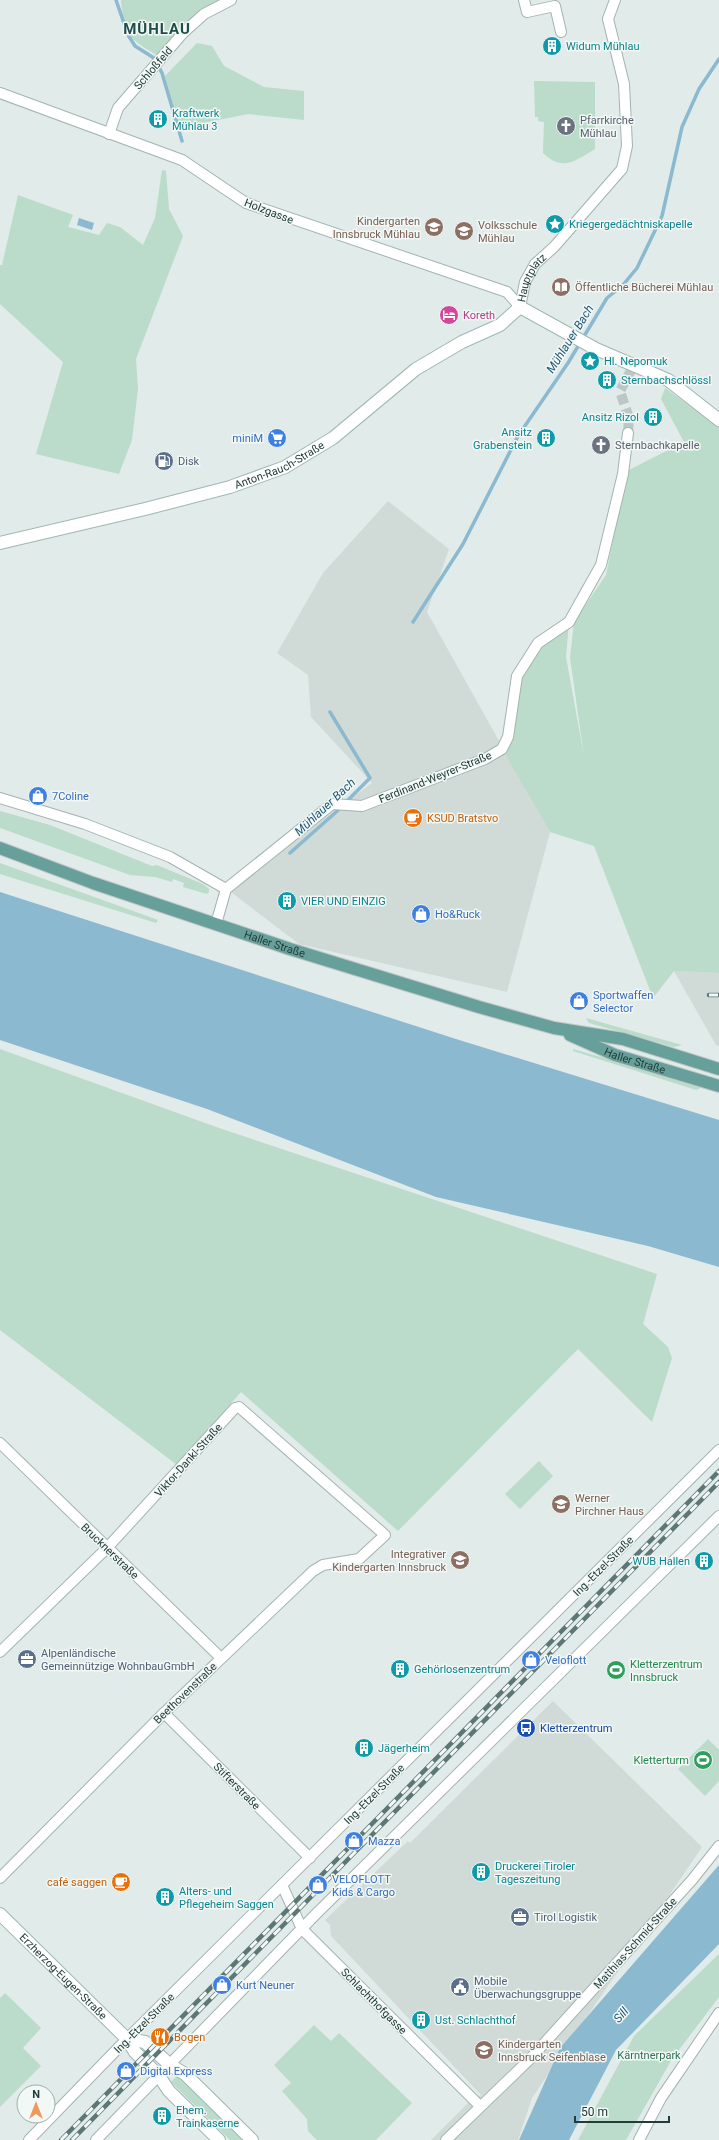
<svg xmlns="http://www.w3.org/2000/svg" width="719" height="2140" font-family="Roboto,sans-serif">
	<rect width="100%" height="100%" fill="#e1ebe9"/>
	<!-- built -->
	<g fill="#d0dbd8">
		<path d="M388,501L449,549L427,612L550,832L507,992L299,944L227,889L372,783L311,717L308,675L277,653L323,573Z"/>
		<path d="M674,971L719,973V1046L716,1045Z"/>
		<path d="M553,1701L702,1847L532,2098L518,2140H431L467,2104L481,2095L331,1936L330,1925L325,1920L408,1841L410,1843Z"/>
	</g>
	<!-- green -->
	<g fill="#bbdcca">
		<path d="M121,0H222L160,57C129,39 124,36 121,0Z"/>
		<path d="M197,43L212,46L224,66L264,87L304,91V120L248,114L179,128L165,76Z"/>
		<path d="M534,81L595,82V149C575,161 563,172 543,153L544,122L538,121V117H535Z"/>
		<path d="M162,170L166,171L169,209L183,236L136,359L138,389L132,440L119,474L36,454L63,362L0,304V265H2L18,195L73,215L68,227L99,235L107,223L120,227L143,245L155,218Z"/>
		<path d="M665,388L719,427V973L674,971L653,998L594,846L550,832L502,749L517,676L538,643L569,622L566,657L584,756L570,658L574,622L606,575L627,471L684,442L661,399Z"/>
		<path d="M0,811L50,825L152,866L157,865L203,884L209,889V892L207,894L183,887L184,883L173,879L172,882L155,877L130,875L0,828Z"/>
		<path d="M0,863L158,920L156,923L0,874Z"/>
		<path d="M586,1018L682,1045L674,1047L589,1023Z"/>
		<path d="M0,1049L219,1128L657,1274L643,1324L668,1347L672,1358L652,1422L578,1349L398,1531L241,1392L177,1465L0,1330Z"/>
		<path d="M573,1049L701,1086L699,1089L696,1090L573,1051Z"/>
		<path d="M539,1461L553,1476L520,1509L505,1494Z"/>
		<path d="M708,1739L719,1750V1781L705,1796L678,1769Z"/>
		<path d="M719,1954V1997L672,2059L626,2140H578L634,2036Z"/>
		<path d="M5,1993L41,2028L23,2048L41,2066L0,2107V1998Z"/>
		<path d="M314,2025L331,2041L339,2033L412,2103L376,2140H317L308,2131L307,2119L282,2091L291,2083L274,2065Z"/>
		<path d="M178,2075L244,2140H230L171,2082Z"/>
	</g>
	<!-- water -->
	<g fill="#8bb9cf">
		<path d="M79,218L94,223L92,230L77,225Z"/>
		<path d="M0,892L456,1039L719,1120V1267L648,1246L436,1197L207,1109L0,1040Z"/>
		<path d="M719,1865V1944L616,2050L569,2140H519L560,2048Z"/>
	</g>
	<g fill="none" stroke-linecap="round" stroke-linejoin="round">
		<!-- stream -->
		<g stroke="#8bb9cf" stroke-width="3.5">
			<path d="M116,0L128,35L135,46L154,58L162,73L182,141"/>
			<path d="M413,622L463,544L518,436L568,363L607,298L623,285L637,268L662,216L682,127L699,89L719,59"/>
			<path d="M290,853L335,813L370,778L330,712"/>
		</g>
		<!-- street-tunnel -->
		<path stroke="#bbc8c6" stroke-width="10" stroke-dasharray="10 5" stroke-linecap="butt" d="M628,433L629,418L620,391L634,365"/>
		<!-- street casing -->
		<g stroke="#a4b3b1" stroke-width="12">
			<g id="street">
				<path d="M524,0L527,12L555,6L561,32"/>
				<path d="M0,93L182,160L246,203L507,292L520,307"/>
				<path d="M109,134L118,108L183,33L204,14L231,0"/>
				<path id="s1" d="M520,307L525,282L535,264L554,247L622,169L627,146L624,84L608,19L615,0"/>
				<path d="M0,798L85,824L170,857L226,889"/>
				<path d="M216,924L226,889L332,804L362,806L485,759L502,749L508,737L517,676L538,643L569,622L601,565L623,474L628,433"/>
				<path d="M0,1443L221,1658"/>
				<path d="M0,1652L107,1548L235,1408L239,1407L385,1535L359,1559L323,1565L313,1571L164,1713L0,1878"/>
				<path d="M164,1713L310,1858"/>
				<path d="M282,1885L302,1929L480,2106"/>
				<path d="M29,2140L127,2039L719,1450"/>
				<path d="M96,2140L316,1914L719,1516"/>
				<path d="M446,2140L530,2059L692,1880L719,1846"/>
				<path d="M639,2140L661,2098L719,2013"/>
			</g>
		</g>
		<!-- secondary casing -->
		<g stroke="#a0b7b3" stroke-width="14">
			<g id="secondary">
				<path id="s2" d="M0,543L145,509L230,487L285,467L333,438L416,369L462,342L500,325L520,307L596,349L668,380L719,420"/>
				<path id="s3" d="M0,1914L127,2039L135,2052L159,2076L169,2091L219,2140"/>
				<path d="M127,2039L145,2042L170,2065L185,2074L252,2140"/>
			</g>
		</g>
		<!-- primary casing -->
		<g stroke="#c1c8c8" stroke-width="14">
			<g id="primary">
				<path id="s4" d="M0,848L93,883L290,949L479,1007L554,1028L623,1039L719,1069"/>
				<path id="s5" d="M570,1035L615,1055L719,1086"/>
			</g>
		</g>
		<!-- street -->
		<use href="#street" stroke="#fff" stroke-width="10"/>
		<!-- secondary -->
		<use href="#secondary" stroke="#fff" stroke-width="12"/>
		<!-- primary -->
		<use href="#primary" stroke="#67a09b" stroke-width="12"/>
		<!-- rail casing -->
		<g stroke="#5d7775" stroke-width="4.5">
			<g id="rail">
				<path d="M709,995H719"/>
				<path d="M61,2140L719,1471"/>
				<path d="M72,2140L719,1482"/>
			</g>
		</g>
		<!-- rail -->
		<use href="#rail" stroke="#f2f8f6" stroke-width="3" stroke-dasharray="9" stroke-linecap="butt"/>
	</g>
	<!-- icons -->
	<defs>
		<g id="building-disc" transform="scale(1)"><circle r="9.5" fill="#0f9aa8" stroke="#f2f8f6"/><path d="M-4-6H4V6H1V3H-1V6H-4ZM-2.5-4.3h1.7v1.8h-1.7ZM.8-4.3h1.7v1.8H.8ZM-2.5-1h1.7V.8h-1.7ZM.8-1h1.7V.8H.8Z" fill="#fff"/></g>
		<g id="church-disc" transform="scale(1)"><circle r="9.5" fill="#6b7280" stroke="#f2f8f6"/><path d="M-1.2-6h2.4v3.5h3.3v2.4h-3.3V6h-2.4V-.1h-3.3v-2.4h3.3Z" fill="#fff"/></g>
		<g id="sight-disc" transform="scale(1)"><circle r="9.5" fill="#0f9aa8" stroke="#f2f8f6"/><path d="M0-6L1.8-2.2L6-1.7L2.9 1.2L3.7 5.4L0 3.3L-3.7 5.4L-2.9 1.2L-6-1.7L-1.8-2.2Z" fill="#fff"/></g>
		<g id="school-disc" transform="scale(1)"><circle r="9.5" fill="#8d6e63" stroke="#f2f8f6"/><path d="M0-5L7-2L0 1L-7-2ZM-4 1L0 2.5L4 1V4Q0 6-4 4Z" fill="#fff"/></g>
		<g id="library-disc" transform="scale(1)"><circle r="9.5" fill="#8d6e63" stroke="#f2f8f6"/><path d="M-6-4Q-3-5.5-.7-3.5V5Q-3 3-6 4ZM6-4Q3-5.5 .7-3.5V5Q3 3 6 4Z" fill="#fff"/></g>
		<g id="hotel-disc" transform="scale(1)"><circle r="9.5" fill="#d1479c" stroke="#f2f8f6"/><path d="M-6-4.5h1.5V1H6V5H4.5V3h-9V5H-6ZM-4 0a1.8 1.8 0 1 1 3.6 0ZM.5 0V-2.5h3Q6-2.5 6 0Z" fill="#fff"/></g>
		<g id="supermarket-disc" transform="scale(1)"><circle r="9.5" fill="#3f7fe0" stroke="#f2f8f6"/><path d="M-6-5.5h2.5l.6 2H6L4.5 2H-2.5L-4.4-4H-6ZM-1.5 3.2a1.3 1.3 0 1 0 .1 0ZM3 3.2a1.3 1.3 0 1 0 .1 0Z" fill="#fff"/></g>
		<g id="fuel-disc" transform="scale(1)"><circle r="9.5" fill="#5c6f8a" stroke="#f2f8f6"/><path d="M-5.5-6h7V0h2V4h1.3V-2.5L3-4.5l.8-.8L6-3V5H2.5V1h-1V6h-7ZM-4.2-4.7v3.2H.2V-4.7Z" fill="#fff"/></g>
		<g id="shop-disc" transform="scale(1)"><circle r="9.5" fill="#3f7fe0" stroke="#f2f8f6"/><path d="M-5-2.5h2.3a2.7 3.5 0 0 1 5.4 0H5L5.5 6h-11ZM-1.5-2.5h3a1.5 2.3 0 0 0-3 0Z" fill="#fff"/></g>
		<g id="cafe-disc" transform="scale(1)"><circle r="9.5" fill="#e8710a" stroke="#f2f8f6"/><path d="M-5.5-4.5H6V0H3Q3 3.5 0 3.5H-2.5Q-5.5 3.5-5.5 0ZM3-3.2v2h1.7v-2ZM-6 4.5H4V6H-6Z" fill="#fff"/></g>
		<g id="university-disc" transform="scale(1)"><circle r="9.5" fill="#8d6e63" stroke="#f2f8f6"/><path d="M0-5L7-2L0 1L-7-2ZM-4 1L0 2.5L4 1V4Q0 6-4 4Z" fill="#fff"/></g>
		<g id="office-disc" transform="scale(1)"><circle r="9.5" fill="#5c6f8a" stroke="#f2f8f6"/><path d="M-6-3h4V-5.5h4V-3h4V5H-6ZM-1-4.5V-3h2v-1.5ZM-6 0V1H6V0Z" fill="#fff"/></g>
		<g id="stadium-disc" transform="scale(1)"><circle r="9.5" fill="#2e9e5b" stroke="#f2f8f6"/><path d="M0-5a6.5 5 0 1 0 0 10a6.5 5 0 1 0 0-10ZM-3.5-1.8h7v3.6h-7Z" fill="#fff"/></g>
		<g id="bus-disc" transform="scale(1)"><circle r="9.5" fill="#1a4fb4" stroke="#f2f8f6"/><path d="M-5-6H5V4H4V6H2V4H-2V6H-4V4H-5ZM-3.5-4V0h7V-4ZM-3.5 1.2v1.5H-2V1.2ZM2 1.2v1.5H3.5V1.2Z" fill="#fff"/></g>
		<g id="civic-disc" transform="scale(1)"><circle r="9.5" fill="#5c6f8a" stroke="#f2f8f6"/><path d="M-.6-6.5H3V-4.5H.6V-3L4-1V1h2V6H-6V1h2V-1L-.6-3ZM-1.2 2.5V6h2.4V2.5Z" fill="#fff"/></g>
		<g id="restaurant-disc" transform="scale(1)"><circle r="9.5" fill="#e8710a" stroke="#f2f8f6"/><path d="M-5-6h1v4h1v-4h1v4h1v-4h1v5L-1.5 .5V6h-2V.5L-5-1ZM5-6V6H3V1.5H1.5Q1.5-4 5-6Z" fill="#fff"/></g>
	</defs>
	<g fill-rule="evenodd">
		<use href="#building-disc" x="552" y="46"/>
		<use href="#building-disc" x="158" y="119"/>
		<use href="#church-disc" x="566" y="126"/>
		<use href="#sight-disc" x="555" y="224"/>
		<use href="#school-disc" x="434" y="227"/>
		<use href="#school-disc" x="464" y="231"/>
		<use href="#library-disc" x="561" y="287"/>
		<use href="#hotel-disc" x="449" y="315"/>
		<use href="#sight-disc" x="590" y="361"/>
		<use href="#building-disc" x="607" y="380"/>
		<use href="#building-disc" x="653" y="417"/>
		<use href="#supermarket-disc" x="277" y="438"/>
		<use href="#building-disc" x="546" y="438"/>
		<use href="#church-disc" x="601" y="445"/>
		<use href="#fuel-disc" x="164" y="461"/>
		<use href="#shop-disc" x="38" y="796"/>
		<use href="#cafe-disc" x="413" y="818"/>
		<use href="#building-disc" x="287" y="901"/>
		<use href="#shop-disc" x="421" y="914"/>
		<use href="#shop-disc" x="579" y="1001"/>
		<use href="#university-disc" x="561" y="1504"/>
		<use href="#school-disc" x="460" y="1560"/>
		<use href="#building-disc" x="704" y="1561"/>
		<use href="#office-disc" x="27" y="1659"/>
		<use href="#shop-disc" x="531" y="1660"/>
		<use href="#building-disc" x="400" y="1669"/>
		<use href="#stadium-disc" x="616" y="1670"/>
		<use href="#bus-disc" x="526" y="1728"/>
		<use href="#building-disc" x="364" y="1748"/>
		<use href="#stadium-disc" x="703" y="1760"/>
		<use href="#shop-disc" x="354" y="1841"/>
		<use href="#building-disc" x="481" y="1872"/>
		<use href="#cafe-disc" x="121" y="1882"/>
		<use href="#shop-disc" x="318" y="1885"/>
		<use href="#building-disc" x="165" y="1897"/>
		<use href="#office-disc" x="520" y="1917"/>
		<use href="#shop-disc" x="222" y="1985"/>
		<use href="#civic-disc" x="460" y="1987"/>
		<use href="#building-disc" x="421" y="2020"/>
		<use href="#restaurant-disc" x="160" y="2037"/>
		<use href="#school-disc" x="484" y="2050"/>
		<use href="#shop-disc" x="126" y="2071"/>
		<use href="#building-disc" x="162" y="2116"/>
	</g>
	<g text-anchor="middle" stroke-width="3" stroke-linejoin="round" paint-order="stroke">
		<!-- culture labels -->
		<g font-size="11" fill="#0d838f" stroke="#f2f8f6" text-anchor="start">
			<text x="566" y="50">Widum Mühlau</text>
			<text x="172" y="117">Kraftwerk<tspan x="172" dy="13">Mühlau 3</tspan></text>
			<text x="569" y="228">Kriegergedächtniskapelle</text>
			<text x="604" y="365">Hl. Nepomuk</text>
			<text x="621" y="384">Sternbachschlössl</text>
			<text x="639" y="421" text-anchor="end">Ansitz Rizol</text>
			<text x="532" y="436" text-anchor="end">Ansitz<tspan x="532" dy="13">Grabenstein</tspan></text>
			<text x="301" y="905">VIER UND EINZIG</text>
			<text x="690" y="1565" text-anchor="end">WUB Hallen</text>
			<text x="414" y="1673">Gehörlosenzentrum</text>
			<text x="378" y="1752">Jägerheim</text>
			<text x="495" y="1870">Druckerei Tiroler<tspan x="495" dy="13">Tageszeitung</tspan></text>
			<text x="179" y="1895">Alters- und<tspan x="179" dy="13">Pflegeheim Saggen</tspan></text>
			<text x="435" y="2024">Ust. Schlachthof</text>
			<text x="176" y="2114">Ehem.<tspan x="176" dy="13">Trainkaserne</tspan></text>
		</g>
		<!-- street labels -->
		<g font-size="11" fill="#223c39" stroke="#f2f8f6">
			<text transform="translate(153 68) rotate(-49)" y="4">Schloßfeld</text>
			<text transform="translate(269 211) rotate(21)" y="4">Holzgasse</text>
			<text dy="4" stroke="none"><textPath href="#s1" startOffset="32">Hauptplatz</textPath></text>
			<text dy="4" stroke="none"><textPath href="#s2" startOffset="291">Anton-Rauch-Straße</textPath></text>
			<text transform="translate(435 777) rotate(-22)" y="4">Ferdinand-Weyrer-Straße</text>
			<text dy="4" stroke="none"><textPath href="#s4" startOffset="291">Haller Straße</textPath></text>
			<text dy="4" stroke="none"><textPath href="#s5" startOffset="70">Haller Straße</textPath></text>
			<text transform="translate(188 1460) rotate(-48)" y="4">Viktor-Dankl-Straße</text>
			<text transform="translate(110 1551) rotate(44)" y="4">Brucknerstraße</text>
			<text transform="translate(603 1566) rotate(-45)" y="4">Ing.-Etzel-Straße</text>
			<text transform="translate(185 1693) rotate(-44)" y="4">Beethovenstraße</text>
			<text transform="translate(237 1786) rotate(45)" y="4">Stifterstraße</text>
			<text transform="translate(374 1794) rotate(-45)" y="4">Ing.-Etzel-Straße</text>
			<text transform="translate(635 1943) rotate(-48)" y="4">Matthias-Schmid-Straße</text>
			<text dy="4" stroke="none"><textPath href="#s3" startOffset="89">Erzherzog-Eugen-Straße</textPath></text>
			<text transform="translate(374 2001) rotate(45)" y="4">Schlachthofgasse</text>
			<text transform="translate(144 2023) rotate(-45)" y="4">Ing.-Etzel-Straße</text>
		</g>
		<!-- worship labels -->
		<g font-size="11" fill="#5b616d" stroke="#f2f8f6" text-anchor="start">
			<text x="580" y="124">Pfarrkirche<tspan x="580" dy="13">Mühlau</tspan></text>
			<text x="615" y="449">Sternbachkapelle</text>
		</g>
		<!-- education labels -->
		<g font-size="11" fill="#785e54" stroke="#f2f8f6" text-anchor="start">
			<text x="420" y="225" text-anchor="end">Kindergarten<tspan x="420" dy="13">Innsbruck Mühlau</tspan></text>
			<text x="478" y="229">Volksschule<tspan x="478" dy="13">Mühlau</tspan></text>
			<text x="575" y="291">Öffentliche Bücherei Mühlau</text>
			<text x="575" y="1502">Werner<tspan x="575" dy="13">Pirchner Haus</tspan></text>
			<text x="446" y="1558" text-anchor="end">Integrativer<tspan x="446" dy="13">Kindergarten Innsbruck</tspan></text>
			<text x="498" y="2048">Kindergarten<tspan x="498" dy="13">Innsbruck Seifenblase</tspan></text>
		</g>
		<!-- hotel labels -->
		<g font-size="11" fill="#b23c85" stroke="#f2f8f6" text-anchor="start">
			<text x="463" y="319">Koreth</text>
		</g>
		<!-- shop labels -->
		<g font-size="11" fill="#366cbe" stroke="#f2f8f6" text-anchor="start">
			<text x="263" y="442" text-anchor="end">miniM</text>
			<text x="52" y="800">7Coline</text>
			<text x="435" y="918">Ho&amp;Ruck</text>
			<text x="593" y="999">Sportwaffen<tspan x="593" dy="13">Selector</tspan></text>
			<text x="545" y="1664">Veloflott</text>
			<text x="368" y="1845">Mazza</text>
			<text x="332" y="1883">VELOFLOTT<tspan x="332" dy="13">Kids &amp; Cargo</tspan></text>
			<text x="236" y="1989">Kurt Neuner</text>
			<text x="140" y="2075">Digital Express</text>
		</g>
		<!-- service labels -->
		<g font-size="11" fill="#4e5e75" stroke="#f2f8f6" text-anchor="start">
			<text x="178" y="465">Disk</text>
			<text x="41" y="1657">Alpenländische<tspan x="41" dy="13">Gemeinnützige WohnbauGmbH</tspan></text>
			<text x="534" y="1921">Tirol Logistik</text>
			<text x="474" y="1985">Mobile<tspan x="474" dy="13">Überwachungsgruppe</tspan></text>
		</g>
		<!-- food labels -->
		<g font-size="11" fill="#c56008" stroke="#f2f8f6" text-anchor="start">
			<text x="427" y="822">KSUD Bratstvo</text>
			<text x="107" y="1886" text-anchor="end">café saggen</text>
			<text x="174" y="2041">Bogen</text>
		</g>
		<!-- leisure labels -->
		<g font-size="11" fill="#27864d" stroke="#f2f8f6" text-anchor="start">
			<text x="630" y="1668">Kletterzentrum<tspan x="630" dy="13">Innsbruck</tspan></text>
			<text x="689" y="1764" text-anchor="end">Kletterturm</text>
		</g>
		<!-- transit labels -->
		<g font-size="11" fill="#164399" stroke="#f2f8f6" text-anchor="start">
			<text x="540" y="1732">Kletterzentrum</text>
		</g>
		<!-- park labels -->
		<g font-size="11" fill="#2e7154" stroke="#f2f8f6">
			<text x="649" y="2059">Kärntnerpark</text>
		</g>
		<!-- water labels -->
		<g font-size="12" font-style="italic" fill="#1e5876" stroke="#f2f8f6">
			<text transform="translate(570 339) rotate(-58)" y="4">Mühlauer Bach</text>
			<text transform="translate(325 807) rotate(-43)" y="4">Mühlauer Bach</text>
			<text transform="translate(621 2015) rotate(-48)" y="4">Sill</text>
		</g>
		<!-- district labels -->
		<g font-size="15" font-weight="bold" letter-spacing="1" fill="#1f4d4a" stroke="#f2f8f6">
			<text x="157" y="34">MÜHLAU</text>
		</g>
	</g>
	<!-- north arrow -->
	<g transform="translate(36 2104)"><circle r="19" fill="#f2f8f6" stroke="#9fadaa"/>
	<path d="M0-3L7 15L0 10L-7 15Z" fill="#ee9a5d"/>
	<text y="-6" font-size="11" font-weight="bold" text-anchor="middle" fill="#223c39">N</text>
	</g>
	<!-- scale -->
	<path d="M575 2116v6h94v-6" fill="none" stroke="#223c39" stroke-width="2"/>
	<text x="581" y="2116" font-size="12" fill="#223c39" stroke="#f2f8f6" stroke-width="3" paint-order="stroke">50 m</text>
</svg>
